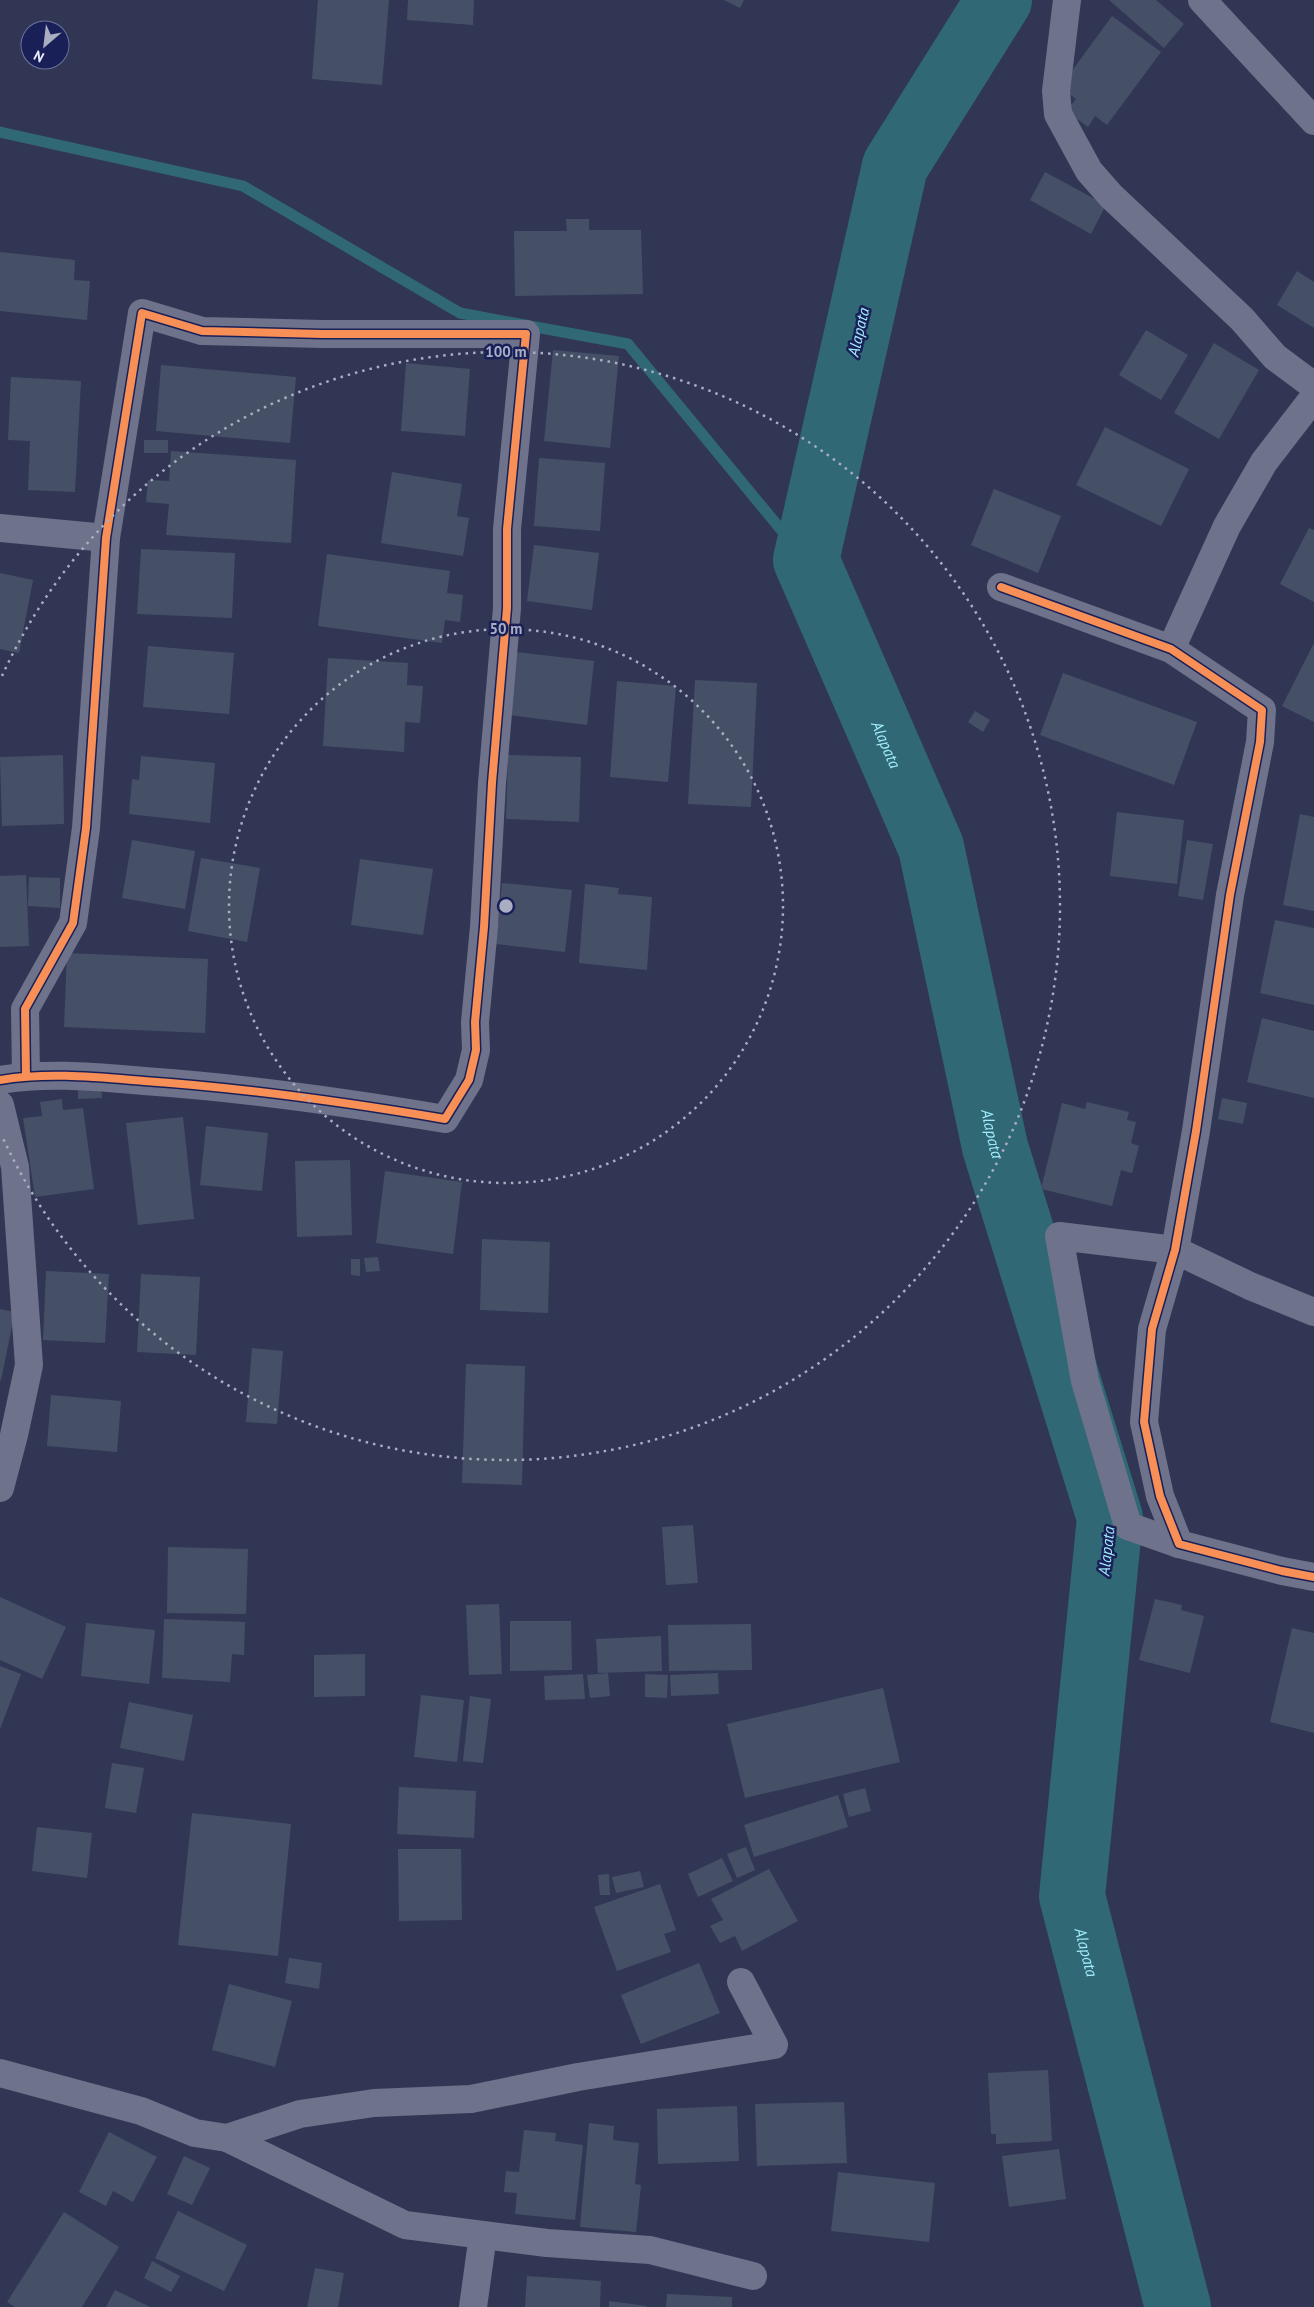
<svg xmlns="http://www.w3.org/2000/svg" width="1314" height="2307" font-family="'PT Sans',sans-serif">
	<rect width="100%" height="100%" fill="#313655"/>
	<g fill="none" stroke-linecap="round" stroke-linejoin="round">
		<!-- stream -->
		<path stroke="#306876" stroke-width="11" d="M0,132L243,186L460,313L628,344L806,560"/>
		<!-- river -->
		<path stroke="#306876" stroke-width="66" id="s1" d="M999,0L895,166L806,560L931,847L995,1147L1110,1518L1072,1896L1178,2307"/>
	</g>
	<!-- building -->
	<g fill="#455067">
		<path d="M318,0H389L382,85L312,79Z"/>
		<path d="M408,0H474L473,25L407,20Z"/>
		<path d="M724,0H744L740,8Z"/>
		<path d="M1109,0H1156L1184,24L1164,48Z"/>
		<path d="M1112,16L1161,52L1107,125L1095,116L1088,127L1066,111L1076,99L1060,87Z"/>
		<path d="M1045,172L1106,205L1091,234L1030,200Z"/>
		<path d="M566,219H589V230H641L643,294L515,296L514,231H567Z"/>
		<path d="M0,252L75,260L74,280L90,281L87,320L0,311Z"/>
		<path d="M1297,271L1314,282V328L1277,305Z"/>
		<path d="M1146,330L1188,355L1161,400L1119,375Z"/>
		<path d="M1214,343L1259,370L1219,439L1174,413Z"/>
		<path d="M553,350L619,356L610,448L544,441Z"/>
		<path d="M406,363L470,369L465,436L401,431Z"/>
		<path d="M161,365L296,377L290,443L156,431Z"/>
		<path d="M11,377L81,381L75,492L28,490L30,441L8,440Z"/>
		<path d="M1105,427L1189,469L1161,526L1076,485Z"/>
		<rect x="144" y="440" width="24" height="13"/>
		<path d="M171,451L296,460L291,543L166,535L169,504L146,502L148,480L169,481Z"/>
		<path d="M539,458L605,463L600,531L534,526Z"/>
		<path d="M392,472L462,484L457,516L469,518L463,556L381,543Z"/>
		<path d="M994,489L1061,516L1038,573L971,545Z"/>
		<path d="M1309,528L1314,530V602L1280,584Z"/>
		<path d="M534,545L599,553L592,610L527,601Z"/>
		<path d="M141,549L235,553L232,618L137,614Z"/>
		<path d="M327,554L450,571L447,593L463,595L460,622L445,620L442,643L318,626Z"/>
		<path d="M0,573L33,580L19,653L0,649Z"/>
		<path d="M1314,643V722L1282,706Z"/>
		<path d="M148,646L234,653L229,714L143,707Z"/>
		<path d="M516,652L594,661L587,725L509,715Z"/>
		<path d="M328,658L408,663L407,685L423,686L420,723L405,722L404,752L323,746Z"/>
		<path d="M1063,673L1197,722L1174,785L1040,735Z"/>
		<path d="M695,680L757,683L751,807L688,804Z"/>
		<path d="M617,681L676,686L668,782L610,777Z"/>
		<path d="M975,711L990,720L983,732L968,722Z"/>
		<path d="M63,755L64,824L2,826L0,757Z"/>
		<path d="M508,755L581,757L579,822L506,819Z"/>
		<path d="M141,756L215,763L210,823L129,814L132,779L139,780Z"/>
		<path d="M1117,812L1184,820L1177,884L1110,876Z"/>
		<path d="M1300,814L1314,817V911L1283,905Z"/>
		<path d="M132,840L195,851L185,909L122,898Z"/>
		<path d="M1187,840L1213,844L1203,900L1178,896Z"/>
		<path d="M201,858L260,868L247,942L188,931Z"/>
		<path d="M360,859L433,869L423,935L351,925Z"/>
		<path d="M26,875L29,946L0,947V876Z"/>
		<path d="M29,877L60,878V908L28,906Z"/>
		<path d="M502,883L572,890L565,952L496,944Z"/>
		<path d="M585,884L619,888L618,894L652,897L647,970L579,963Z"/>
		<path d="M1275,920L1314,928V1005L1260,993Z"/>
		<path d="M67,953L208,959L205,1033L64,1027Z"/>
		<path d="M1262,1018L1314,1031V1098L1247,1082Z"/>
		<path d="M101,1086L102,1098L78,1099V1087Z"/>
		<path d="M1222,1098L1247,1103L1243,1124L1218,1119Z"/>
		<path d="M62,1099L63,1110L83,1108L94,1189L35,1197L23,1118L42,1116L40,1102Z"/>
		<path d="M1087,1102L1129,1112L1127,1120L1136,1122L1131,1143L1139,1146L1132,1173L1121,1170L1112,1206L1041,1189L1062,1103L1085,1109Z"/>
		<path d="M183,1117L194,1219L138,1225L126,1123Z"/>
		<path d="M206,1126L268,1133L262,1191L200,1185Z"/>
		<path d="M350,1160L352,1235L297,1237L295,1161Z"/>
		<path d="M385,1171L462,1182L453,1254L376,1243Z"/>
		<path d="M482,1239L550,1242L548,1313L480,1310Z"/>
		<path d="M378,1257L380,1271L366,1272L364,1258Z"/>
		<path d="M351,1259H360V1276L351,1275Z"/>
		<path d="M46,1271L109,1274L105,1343L43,1340Z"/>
		<path d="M141,1274L200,1277L196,1355L137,1352Z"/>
		<path d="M0,1309L15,1312L1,1380H0Z"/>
		<path d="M252,1348L283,1351L277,1424L246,1422Z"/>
		<path d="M466,1364L525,1366L522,1485L462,1483Z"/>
		<path d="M51,1395L121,1401L117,1452L47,1446Z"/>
		<path d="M693,1525L698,1583L666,1585L662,1527Z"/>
		<path d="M168,1547L248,1549L246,1614L167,1613Z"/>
		<path d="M0,1597L66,1627L42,1679L0,1660Z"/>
		<path d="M1155,1599L1182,1605L1181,1610L1204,1616L1190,1673L1139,1660Z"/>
		<path d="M499,1604L502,1674L469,1675L466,1605Z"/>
		<path d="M164,1619L245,1622L244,1655L232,1654L230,1682L162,1678Z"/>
		<path d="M510,1621H571L572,1670L510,1671Z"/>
		<path d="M86,1623L155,1630L149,1684L81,1676Z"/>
		<path d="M751,1624L752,1670L669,1671L668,1625Z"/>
		<path d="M1292,1628L1314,1633V1733L1270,1722Z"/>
		<path d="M661,1636L662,1671L598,1673L596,1639Z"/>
		<path d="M365,1654V1696L314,1697V1655Z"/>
		<path d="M0,1666L21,1674L0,1729Z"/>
		<path d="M608,1673L610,1696L590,1698L587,1675Z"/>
		<path d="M718,1673L719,1694L671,1696L670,1675Z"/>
		<path d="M583,1674L585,1699L545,1700L544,1676Z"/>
		<path d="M645,1674L668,1675L667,1698L645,1697Z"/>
		<path d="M883,1688L900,1762L745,1798L727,1724Z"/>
		<path d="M421,1695L464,1700L457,1762L414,1757Z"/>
		<path d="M470,1696L491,1699L483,1763L463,1761Z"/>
		<path d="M129,1702L193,1715L184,1761L120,1748Z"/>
		<path d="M112,1763L144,1768L136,1813L105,1808Z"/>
		<path d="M399,1787L476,1791L474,1838L397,1834Z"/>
		<path d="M865,1788L871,1811L849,1817L843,1794Z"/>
		<path d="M838,1795L848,1827L754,1857L744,1825Z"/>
		<path d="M192,1813L291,1824L278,1956L178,1945Z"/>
		<path d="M37,1827L92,1833L87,1878L32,1871Z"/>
		<path d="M746,1847L755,1870L737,1878L727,1854Z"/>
		<path d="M398,1849H461L462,1920L399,1921Z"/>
		<path d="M722,1858L733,1881L698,1897L688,1874Z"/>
		<path d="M769,1869L798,1921L742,1951L735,1936L720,1943L710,1926L723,1920L711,1899Z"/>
		<path d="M640,1871L644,1887L616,1893L612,1877Z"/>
		<path d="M609,1874L610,1895H600L598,1875Z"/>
		<path d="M660,1884L676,1930L664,1934L671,1952L617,1971L594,1907Z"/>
		<path d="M289,1958L322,1963L319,1989L285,1983Z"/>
		<path d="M699,1963L720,2013L641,2044L621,1995Z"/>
		<path d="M229,1984L292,2001L275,2067L212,2050Z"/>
		<path d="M1048,2070L1052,2141L996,2144V2134H991L988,2073Z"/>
		<path d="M844,2102L847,2163L757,2166L755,2104Z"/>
		<path d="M737,2106L739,2161L658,2164L657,2109Z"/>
		<path d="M589,2123L614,2126L613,2140L639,2143L635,2184L641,2185L636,2232L580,2227Z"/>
		<path d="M524,2130L556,2133L555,2141L583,2145L575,2220L515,2214L517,2193L504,2192L506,2171L519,2172Z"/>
		<path d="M109,2132L157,2157L133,2202L113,2191L106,2206L79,2192Z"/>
		<path d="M1059,2149L1066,2199L1009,2207L1002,2156Z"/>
		<path d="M184,2156L210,2168L192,2205L167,2194Z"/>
		<path d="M838,2172L935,2183L929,2242L831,2231Z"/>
		<path d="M178,2211L247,2245L224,2291L155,2258Z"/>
		<path d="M64,2212L119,2247L82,2307H15L7,2302Z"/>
		<path d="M152,2261L180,2276L171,2292L144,2278Z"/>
		<path d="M315,2268L344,2273L338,2307H307Z"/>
		<path d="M527,2276L601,2281L600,2307H525Z"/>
		<path d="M115,2290L150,2307H106Z"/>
		<path d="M667,2294L732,2297V2307H666Z"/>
		<path d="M609,2301L647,2306V2307H609Z"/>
	</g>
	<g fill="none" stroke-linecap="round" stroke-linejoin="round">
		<!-- minor -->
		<g stroke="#6e738b" stroke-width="28">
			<path d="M1067,0L1056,91L1058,114L1089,171L1111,196L1242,319L1275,357L1314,386"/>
			<path d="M1202,0L1314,121"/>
			<path d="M0,528L106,538"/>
			<path d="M1001,587L1171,649L1262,710L1260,742L1230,895L1196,1131L1175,1250L1152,1329L1144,1422L1160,1496L1179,1544L1282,1571L1314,1577"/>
			<path d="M1171,649L1227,526L1264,462L1314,397"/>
			<path d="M0,1080C48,1072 95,1077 144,1081C245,1088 345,1102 445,1119L469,1080L476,1050L475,1022L484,927L492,783L507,608V529L526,334H322L202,331L142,313L106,538L86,828L73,923L25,1009L26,1075"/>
			<path d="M0,1105L15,1167L29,1365L14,1435L0,1488"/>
			<path d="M1179,1544L1128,1526L1085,1381L1059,1236L1175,1250L1250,1286L1314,1312"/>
			<path d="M0,2073L141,2111L195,2133L227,2138L405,2225L547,2243L650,2250L753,2276"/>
			<path d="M227,2138L300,2114L374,2103L471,2099L578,2077L774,2045L741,1982"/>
			<path d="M473,2307L483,2235"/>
		</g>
		<!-- cycleway casing -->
		<g stroke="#192058" stroke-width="11">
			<g id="cycleway">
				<path d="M1001,587L1171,649L1262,710L1260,742L1230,895L1196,1131L1175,1250L1152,1329L1144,1422L1160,1496L1179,1544L1282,1571L1314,1577"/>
				<path d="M0,1080C48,1072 95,1077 144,1081C245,1088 345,1102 445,1119L469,1080L476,1050L475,1022L484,927L492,783L507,608V529L526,334H322L202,331L142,313L106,538L86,828L73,923L25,1009L26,1075"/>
			</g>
		</g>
		<!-- cycleway -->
		<use href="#cycleway" stroke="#f78f57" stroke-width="8"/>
	</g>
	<!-- distance rings -->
	<g fill="none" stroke="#a9aec2" stroke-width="2.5" stroke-dasharray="2.5 5">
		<circle cx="506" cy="906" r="277"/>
		<path d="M2 676A554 554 0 1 1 2 1136"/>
	</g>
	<g text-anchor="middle" stroke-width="5" stroke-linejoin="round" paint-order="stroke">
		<!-- water labels -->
		<g font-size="16" font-style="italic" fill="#a0ecfb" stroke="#192058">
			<text transform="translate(858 332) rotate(-77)" y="6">Alapata</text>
			<text dy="6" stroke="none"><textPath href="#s1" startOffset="801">Alapata</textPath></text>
			<text dy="6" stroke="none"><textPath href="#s1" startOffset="1206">Alapata</textPath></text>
			<text transform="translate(1106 1551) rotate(-84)" y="6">Alapata</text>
			<text dy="6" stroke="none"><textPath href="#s1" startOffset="2046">Alapata</textPath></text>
		</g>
	</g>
	<circle cx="506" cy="906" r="8" fill="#a9aec2" stroke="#192058" stroke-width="2.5"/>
	<g font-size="15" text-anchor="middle" font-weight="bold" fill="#a9aec2" stroke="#192058" stroke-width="5" stroke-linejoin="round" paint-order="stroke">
		<text x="506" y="357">100 m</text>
		<text x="506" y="634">50 m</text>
	</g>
	<!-- north arrow -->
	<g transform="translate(45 45) rotate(208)"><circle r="24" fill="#192058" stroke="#6c729a"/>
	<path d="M0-4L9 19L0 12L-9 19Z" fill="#a9aec2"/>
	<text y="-8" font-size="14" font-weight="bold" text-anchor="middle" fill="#e9eefc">N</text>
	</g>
</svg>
